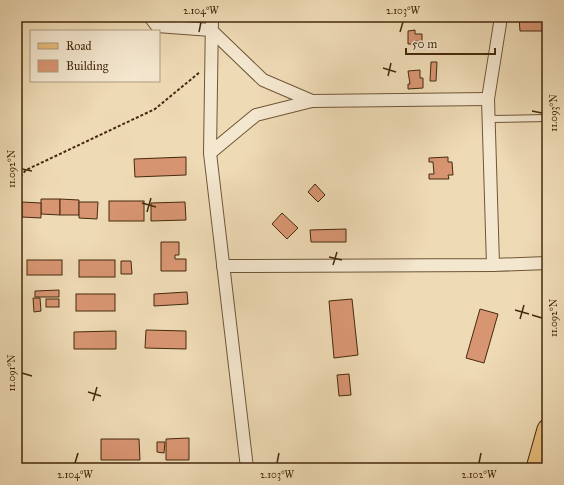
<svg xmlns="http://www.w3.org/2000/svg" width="564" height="485" font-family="'IM FELL Great Primer',serif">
	<rect width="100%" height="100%" fill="#eedab5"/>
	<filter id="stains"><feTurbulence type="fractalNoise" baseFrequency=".005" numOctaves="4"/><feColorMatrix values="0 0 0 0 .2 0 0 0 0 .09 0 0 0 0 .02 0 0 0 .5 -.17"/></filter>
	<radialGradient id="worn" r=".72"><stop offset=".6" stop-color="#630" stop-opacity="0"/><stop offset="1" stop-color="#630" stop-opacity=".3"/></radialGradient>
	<!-- building -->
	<g fill="#d89572" stroke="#452a0c">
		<path d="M519,17H547V31H520Z"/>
		<path d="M415,30V34H422V42L415,41V44H408V31Z"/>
		<path d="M431,62H437L436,81H430Z"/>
		<path d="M420,70V78H423V88L408,89V84H410L408,71Z"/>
		<path d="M186,157V175L135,177L134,159Z"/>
		<path d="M448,157V162H452L453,175H448L449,179H429V174H434L433,162H429V158Z"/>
		<path d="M315,184L325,195L318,202L308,192Z"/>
		<path d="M41,199H60V215L41,214Z"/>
		<path d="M60,199L79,200V215H60Z"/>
		<rect x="109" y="201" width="35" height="20"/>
		<path d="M22,202L41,203V218L22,217Z"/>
		<path d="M79,202H98L97,219L79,218Z"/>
		<path d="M185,202L186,220L151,221V203Z"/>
		<path d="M282,213L298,228L287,239L272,224Z"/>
		<path d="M346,229V242H311L310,230Z"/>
		<path d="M161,242H179V255H175V259H186V271H161Z"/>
		<rect x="27" y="260" width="35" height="15"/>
		<rect x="79" y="260" width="36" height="17"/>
		<path d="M121,261H131L132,274H121Z"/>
		<path d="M59,290V297H35V291Z"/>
		<path d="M187,292L188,304L154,306V294Z"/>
		<rect x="76" y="294" width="39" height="17"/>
		<path d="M33,298H40L41,311L34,312Z"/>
		<rect x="46" y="299" width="13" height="8"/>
		<path d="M352,299L358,355L334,358L329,301Z"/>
		<path d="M480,309L498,314L484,363L466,358Z"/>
		<path d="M146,330L186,331V349L145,348Z"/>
		<path d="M116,331V349H74V332Z"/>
		<path d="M349,374L351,395L339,396L337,375Z"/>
		<path d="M189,438V460H166V439Z"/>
		<path d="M101,439H139L140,460H101Z"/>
		<path d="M157,442H165L164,453L157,452Z"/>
	</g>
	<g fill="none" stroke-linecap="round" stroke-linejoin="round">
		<!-- lane casing -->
		<g stroke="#6f5636" stroke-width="8">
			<path id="lane" d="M489,119L547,118"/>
		</g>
		<!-- street casing -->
		<g stroke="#6f5636" stroke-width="14">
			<g id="street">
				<path d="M150,17L157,26L211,30L263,80L312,101"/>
				<path d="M212,17L210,153L247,468"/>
				<path d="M210,153L256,115L312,101L488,99"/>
				<path d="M493,265L488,99L501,17"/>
				<path d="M223,266L493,265L547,263"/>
			</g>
		</g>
		<!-- primary casing -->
		<g stroke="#452a0c" stroke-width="21">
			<path id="primary" d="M536,468L547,429"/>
		</g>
		<!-- path -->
		<path stroke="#452a0c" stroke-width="2" stroke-dasharray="3 2" stroke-linecap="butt" d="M17,180L26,170L155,109L200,72"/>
		<!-- lane -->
		<use href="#lane" stroke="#f4e7cf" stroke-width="6"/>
		<!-- street -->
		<use href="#street" stroke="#f4e7cf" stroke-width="12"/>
		<!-- primary -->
		<use href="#primary" stroke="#e7bd7a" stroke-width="19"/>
	</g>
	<!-- ticks -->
	<path fill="none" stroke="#452a0c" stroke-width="1.5" d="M199,32L201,22M400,32L403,22M383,68L396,72M388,76L391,63M532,111L542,113M22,169L32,171M142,203L156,207M147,212L151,198M329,257L342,260M333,265L337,252M515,310L529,314M532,315L542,318M520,319L524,305M22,373L32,376M88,392L101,396M93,401L97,387M75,463L78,453M277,463L279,453M479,463L481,453"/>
	<!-- margin -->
	<rect width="564" height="485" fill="none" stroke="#eedab5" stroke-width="44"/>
	<!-- legend -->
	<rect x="30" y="30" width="130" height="52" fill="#f4e7cf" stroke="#ae9b81"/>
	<rect x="38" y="43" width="20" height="6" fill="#e7bd7a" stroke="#ae9b81"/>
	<text x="66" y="50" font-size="12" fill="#452a0c">Road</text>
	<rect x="38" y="60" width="20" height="12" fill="#d89572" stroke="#ae9b81"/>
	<text x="66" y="70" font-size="12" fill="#452a0c">Building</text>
	<!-- scale -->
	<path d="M406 48v6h89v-6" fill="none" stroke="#452a0c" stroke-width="2"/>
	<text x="412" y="48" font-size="12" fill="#452a0c" stroke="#f4e7cf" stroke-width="3" paint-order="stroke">50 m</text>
	<rect x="22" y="22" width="520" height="441" fill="none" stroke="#452a0c" stroke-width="1.5"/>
	<g font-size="10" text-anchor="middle" fill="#452a0c">
		<text x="201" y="14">2.104°W</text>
		<text x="403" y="14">2.103°W</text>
		<text transform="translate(553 113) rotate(-90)" y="4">11.093°N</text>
		<text transform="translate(11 169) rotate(-90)" y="4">11.092°N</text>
		<text transform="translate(553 318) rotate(-90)" y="4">11.092°N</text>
		<text transform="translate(11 373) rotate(-90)" y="4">11.091°N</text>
		<text x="75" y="478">2.104°W</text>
		<text x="277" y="478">2.103°W</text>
		<text x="479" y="478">2.102°W</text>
	</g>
	<rect width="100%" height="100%" filter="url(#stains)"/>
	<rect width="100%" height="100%" fill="url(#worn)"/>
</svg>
